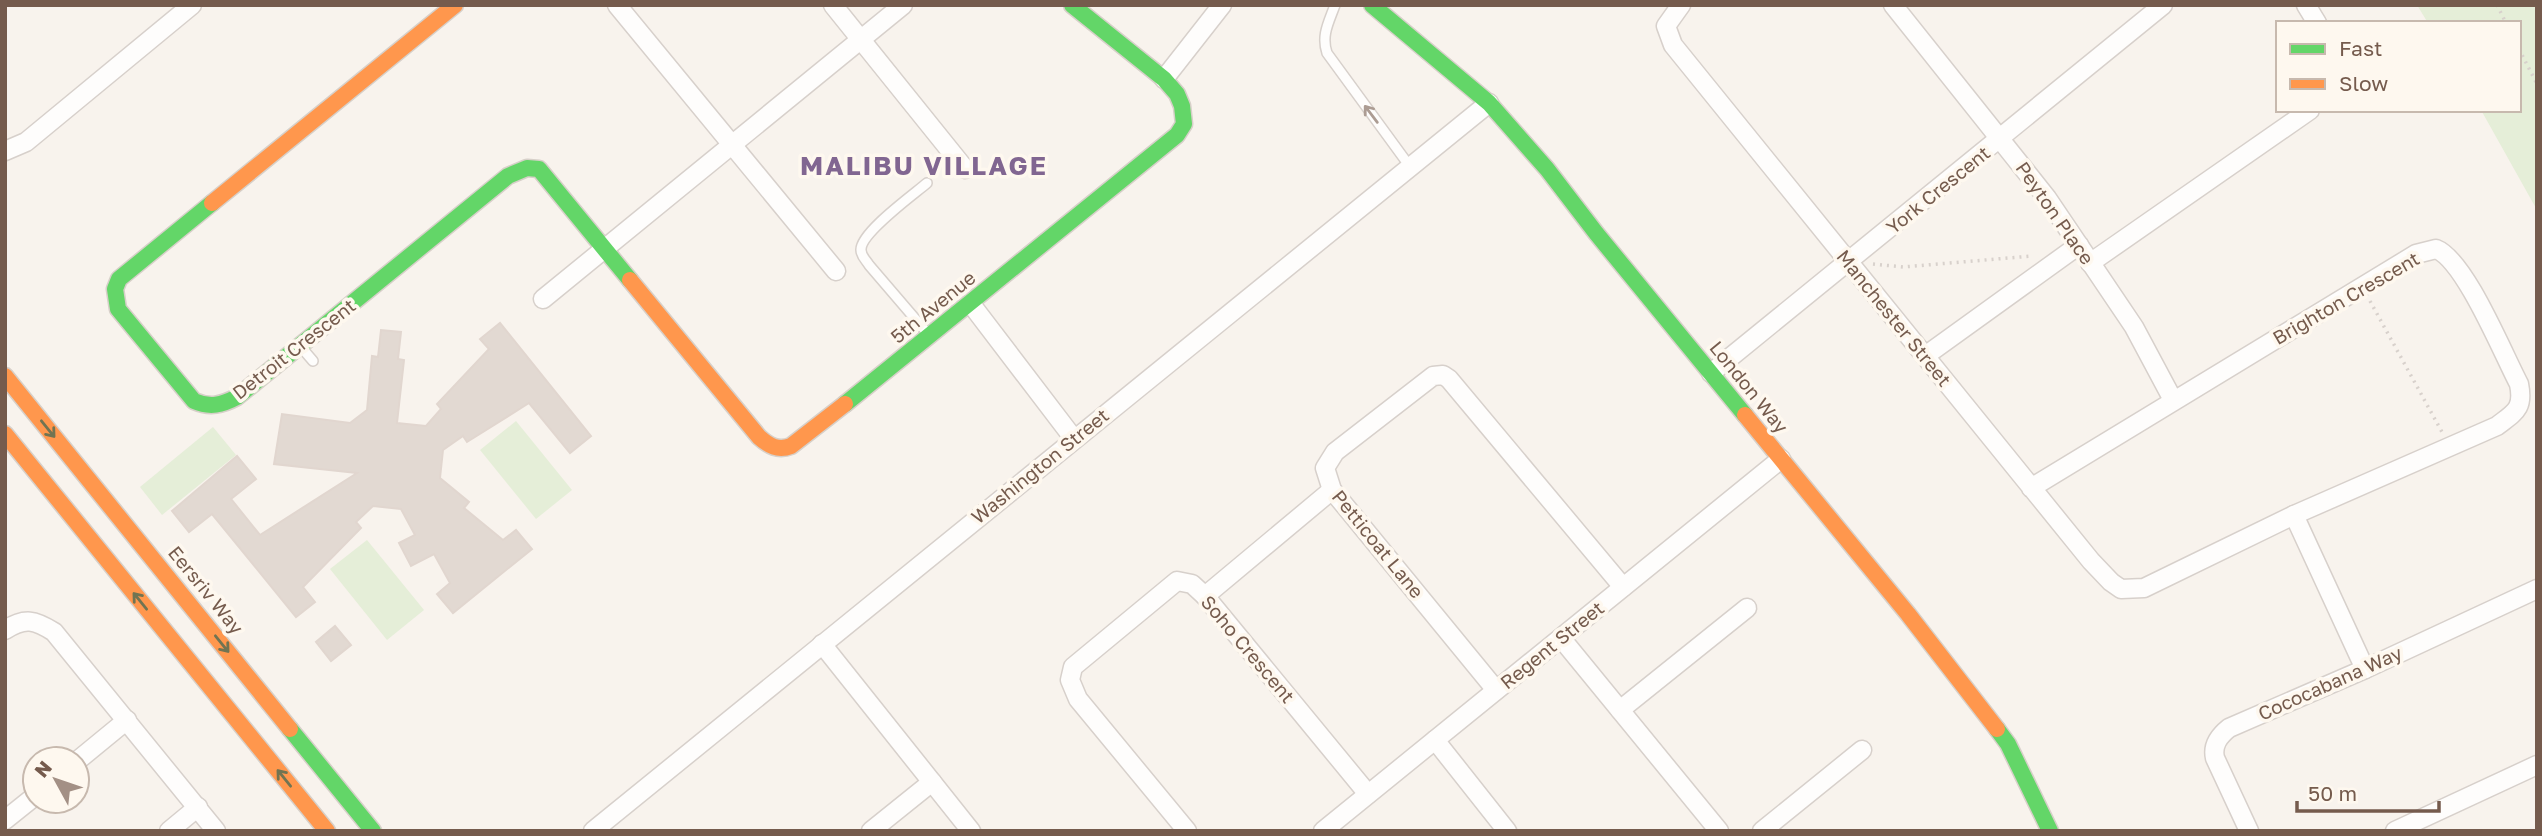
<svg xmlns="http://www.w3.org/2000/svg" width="2542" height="836" font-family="'Golos Text',sans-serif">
	<rect width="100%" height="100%" fill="#f8f3ed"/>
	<!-- green -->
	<g fill="#e5eed8">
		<path d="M2417,5H2537V210L2481,110H2519V23H2428Z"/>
		<path d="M516,421L572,490L536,519L480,450Z"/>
		<path d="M213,427L236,455L162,515L140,487Z"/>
		<path d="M367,540L424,610L387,640L330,569Z"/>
	</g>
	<!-- building -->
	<g fill="#e2d9d2" stroke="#e1d6cf" stroke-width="2">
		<path d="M500,323L591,436L570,453L529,403L467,442L463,436L443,450L440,478L469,502L464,508L503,540L516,530L532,549L453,613L437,594L450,583L434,554L411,566L399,543L415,535L401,509L373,506L356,522L361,528L303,587L315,602L296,617L212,514L189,532L172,511L237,456L256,479L231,499L260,535L357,473L274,464L282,414L350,423L367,410L372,356L378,357L381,330L401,332L398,359L404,360L397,423L426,426L441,409L437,404L489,349L480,339Z"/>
		<path d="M335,626L351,645L331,661L316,642Z"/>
	</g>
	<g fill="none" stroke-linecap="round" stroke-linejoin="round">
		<!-- lane casing -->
		<g stroke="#d7d0cb" stroke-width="12">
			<g id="lane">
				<path d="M1335,5C1329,22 1321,35 1327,53L1411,168"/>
				<path d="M927,183C913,195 860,233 861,250C861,256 866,260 869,265L929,335"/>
				<path d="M301,347L313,361"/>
			</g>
		</g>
		<!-- street casing -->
		<g stroke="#d7d0cb" stroke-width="21">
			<g id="street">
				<path d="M617,5L836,271"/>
				<path d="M833,5L965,169"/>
				<path d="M1681,5L1666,26L1673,45L2091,561L2111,582L2121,589L2144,588L2294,515L2497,426C2515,412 2524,409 2519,384C2503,354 2465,260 2436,249L2416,254L2031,488"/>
				<path d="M1893,5L2047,198L2134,327L2173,400"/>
				<path d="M2306,5L2317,23"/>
				<path d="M1164,79L1222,5"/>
				<path d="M5,151L26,142L192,5"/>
				<path d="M2090,263L2310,110"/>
				<path d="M543,299L903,5"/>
				<path d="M971,304L1074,439"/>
				<path d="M1925,356L2079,245"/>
				<path d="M1711,373L2163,5"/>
				<path d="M2294,515L2365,669"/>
				<path d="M1205,596L1332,490"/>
				<path d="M5,630C25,617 35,620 54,632L216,831"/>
				<path d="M1561,638L1719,831"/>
				<path d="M822,644L971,831"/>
				<path d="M1496,690L1332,490L1325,468L1335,452L1433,376L1443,375L1449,379L1623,587"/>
				<path d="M1620,710L1747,608"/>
				<path d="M1435,740L1507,831"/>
				<path d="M77,761L127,720"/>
				<path d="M5,820L35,796"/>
				<path d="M169,831L198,807"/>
				<path d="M593,831L1489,103"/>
				<path d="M871,831L932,782"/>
				<path d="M1187,831L1078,699L1070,680L1073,667L1177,581L1192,584L1205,596L1368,794"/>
				<path d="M1323,831L1781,459"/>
				<path d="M1762,831L1862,750"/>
				<path d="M2249,831L2215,758C2212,745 2219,736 2229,728L2365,669L2537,589"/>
				<path d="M2395,831L2537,765"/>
			</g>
		</g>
		<!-- fast casing -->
		<g stroke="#d7d0c9" stroke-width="19">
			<g id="fast">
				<path d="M1372,5L1489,103L1547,169L1596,233L1745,415"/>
				<path d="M212,203L119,279L115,289L118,309L194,401C210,408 222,405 237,397L508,176L527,168L539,169L630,280"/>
				<path d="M845,404L1177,135L1184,124L1182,106L1177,94L1164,79L1072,5"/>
				<path d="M290,729L373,831"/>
				<path d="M1997,729L2008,744L2050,831"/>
			</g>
		</g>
		<!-- slow casing -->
		<g stroke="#d7d0c9" stroke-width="19">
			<g id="slow">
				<path d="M212,203L455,5"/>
				<path d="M630,280L759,437C769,446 778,451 791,446L845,404"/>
				<path d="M5,376L290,729"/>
				<path d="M1745,415L1908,614L1997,729"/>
				<path d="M5,434L327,831"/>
			</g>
		</g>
		<!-- path -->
		<g stroke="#d8d1cc" stroke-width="3.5" stroke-dasharray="2 5" stroke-linecap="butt">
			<path d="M2497,5L2506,23"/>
			<path d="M2519,49L2537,84"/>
			<path d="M1873,264L1903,267L2032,256"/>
			<path d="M2370,301L2442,432"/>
		</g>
		<!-- lane -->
		<use href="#lane" stroke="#fefdfc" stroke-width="9"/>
		<!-- street -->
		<use href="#street" stroke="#fefdfc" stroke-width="18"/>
		<!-- fast -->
		<use href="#fast" stroke="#63d668" stroke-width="16"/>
		<!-- slow -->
		<use href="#slow" stroke="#ff974d" stroke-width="16"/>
	</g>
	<!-- one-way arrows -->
	<defs><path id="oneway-shaft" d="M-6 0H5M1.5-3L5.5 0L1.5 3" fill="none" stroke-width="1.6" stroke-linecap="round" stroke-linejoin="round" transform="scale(1.75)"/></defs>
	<use stroke="#ac9c93" href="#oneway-shaft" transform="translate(1371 114) rotate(-127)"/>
	<g stroke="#717452">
		<use href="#oneway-shaft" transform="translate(48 429) rotate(51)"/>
		<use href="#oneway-shaft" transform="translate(140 601) rotate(-129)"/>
		<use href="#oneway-shaft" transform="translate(222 644) rotate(51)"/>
		<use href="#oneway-shaft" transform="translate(284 778) rotate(-129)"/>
	</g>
	<g text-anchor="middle" stroke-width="7" stroke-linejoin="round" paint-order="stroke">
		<!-- street labels -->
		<g font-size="19" fill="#755b4d" stroke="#fef8ef">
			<text transform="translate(1938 190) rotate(-39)" y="7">York Crescent</text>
			<text transform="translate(2055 213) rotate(55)" y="7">Peyton Place</text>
			<text transform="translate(2346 298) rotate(-30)" y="7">Brighton Crescent</text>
			<text transform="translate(933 307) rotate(-39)" y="7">5th Avenue</text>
			<text transform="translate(1894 318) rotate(51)" y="7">Manchester Street</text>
			<text transform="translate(294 349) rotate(-38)" y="7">Detroit Crescent</text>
			<text transform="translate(1749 387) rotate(51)" y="7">London Way</text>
			<text transform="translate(1040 466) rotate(-39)" y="7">Washington Street</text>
			<text transform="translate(1378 544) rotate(51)" y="7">Petticoat Lane</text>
			<text transform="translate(206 590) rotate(51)" y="7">Eersriv Way</text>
			<text transform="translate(1552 645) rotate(-39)" y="7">Regent Street</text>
			<text transform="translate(1248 649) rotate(50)" y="7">Soho Crescent</text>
			<text transform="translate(2330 683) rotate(-24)" y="7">Cococabana Way</text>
		</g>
		<!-- district labels -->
		<g font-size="26" font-weight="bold" letter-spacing="2" fill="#816691" stroke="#fef8ef">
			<text x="924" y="175">MALIBU VILLAGE</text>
		</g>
	</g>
	<!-- border -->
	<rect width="2542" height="836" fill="none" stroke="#755b4d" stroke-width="14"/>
	<!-- legend -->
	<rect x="2276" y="21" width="245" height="91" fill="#fef8ef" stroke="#c7b9ae" stroke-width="2"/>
	<rect x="2290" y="44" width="35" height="10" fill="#63d668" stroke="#c7b9ae" stroke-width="2"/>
	<text x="2339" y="56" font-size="21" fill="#755b4d">Fast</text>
	<rect x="2290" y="79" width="35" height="10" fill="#ff974d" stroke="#c7b9ae" stroke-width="2"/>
	<text x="2339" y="91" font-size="21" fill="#755b4d">Slow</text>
	<!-- north arrow -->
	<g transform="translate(56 780) rotate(310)"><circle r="33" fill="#fef8ef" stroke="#c7b9ae" stroke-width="2"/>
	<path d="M0-5L12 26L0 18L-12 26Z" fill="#a39085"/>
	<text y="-10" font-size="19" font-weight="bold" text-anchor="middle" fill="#755b4d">N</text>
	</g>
	<!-- scale -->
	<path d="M2297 801v10h142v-10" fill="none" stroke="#755b4d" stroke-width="3.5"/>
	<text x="2308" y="801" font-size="21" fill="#755b4d" stroke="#fef8ef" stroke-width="5" paint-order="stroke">50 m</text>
</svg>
